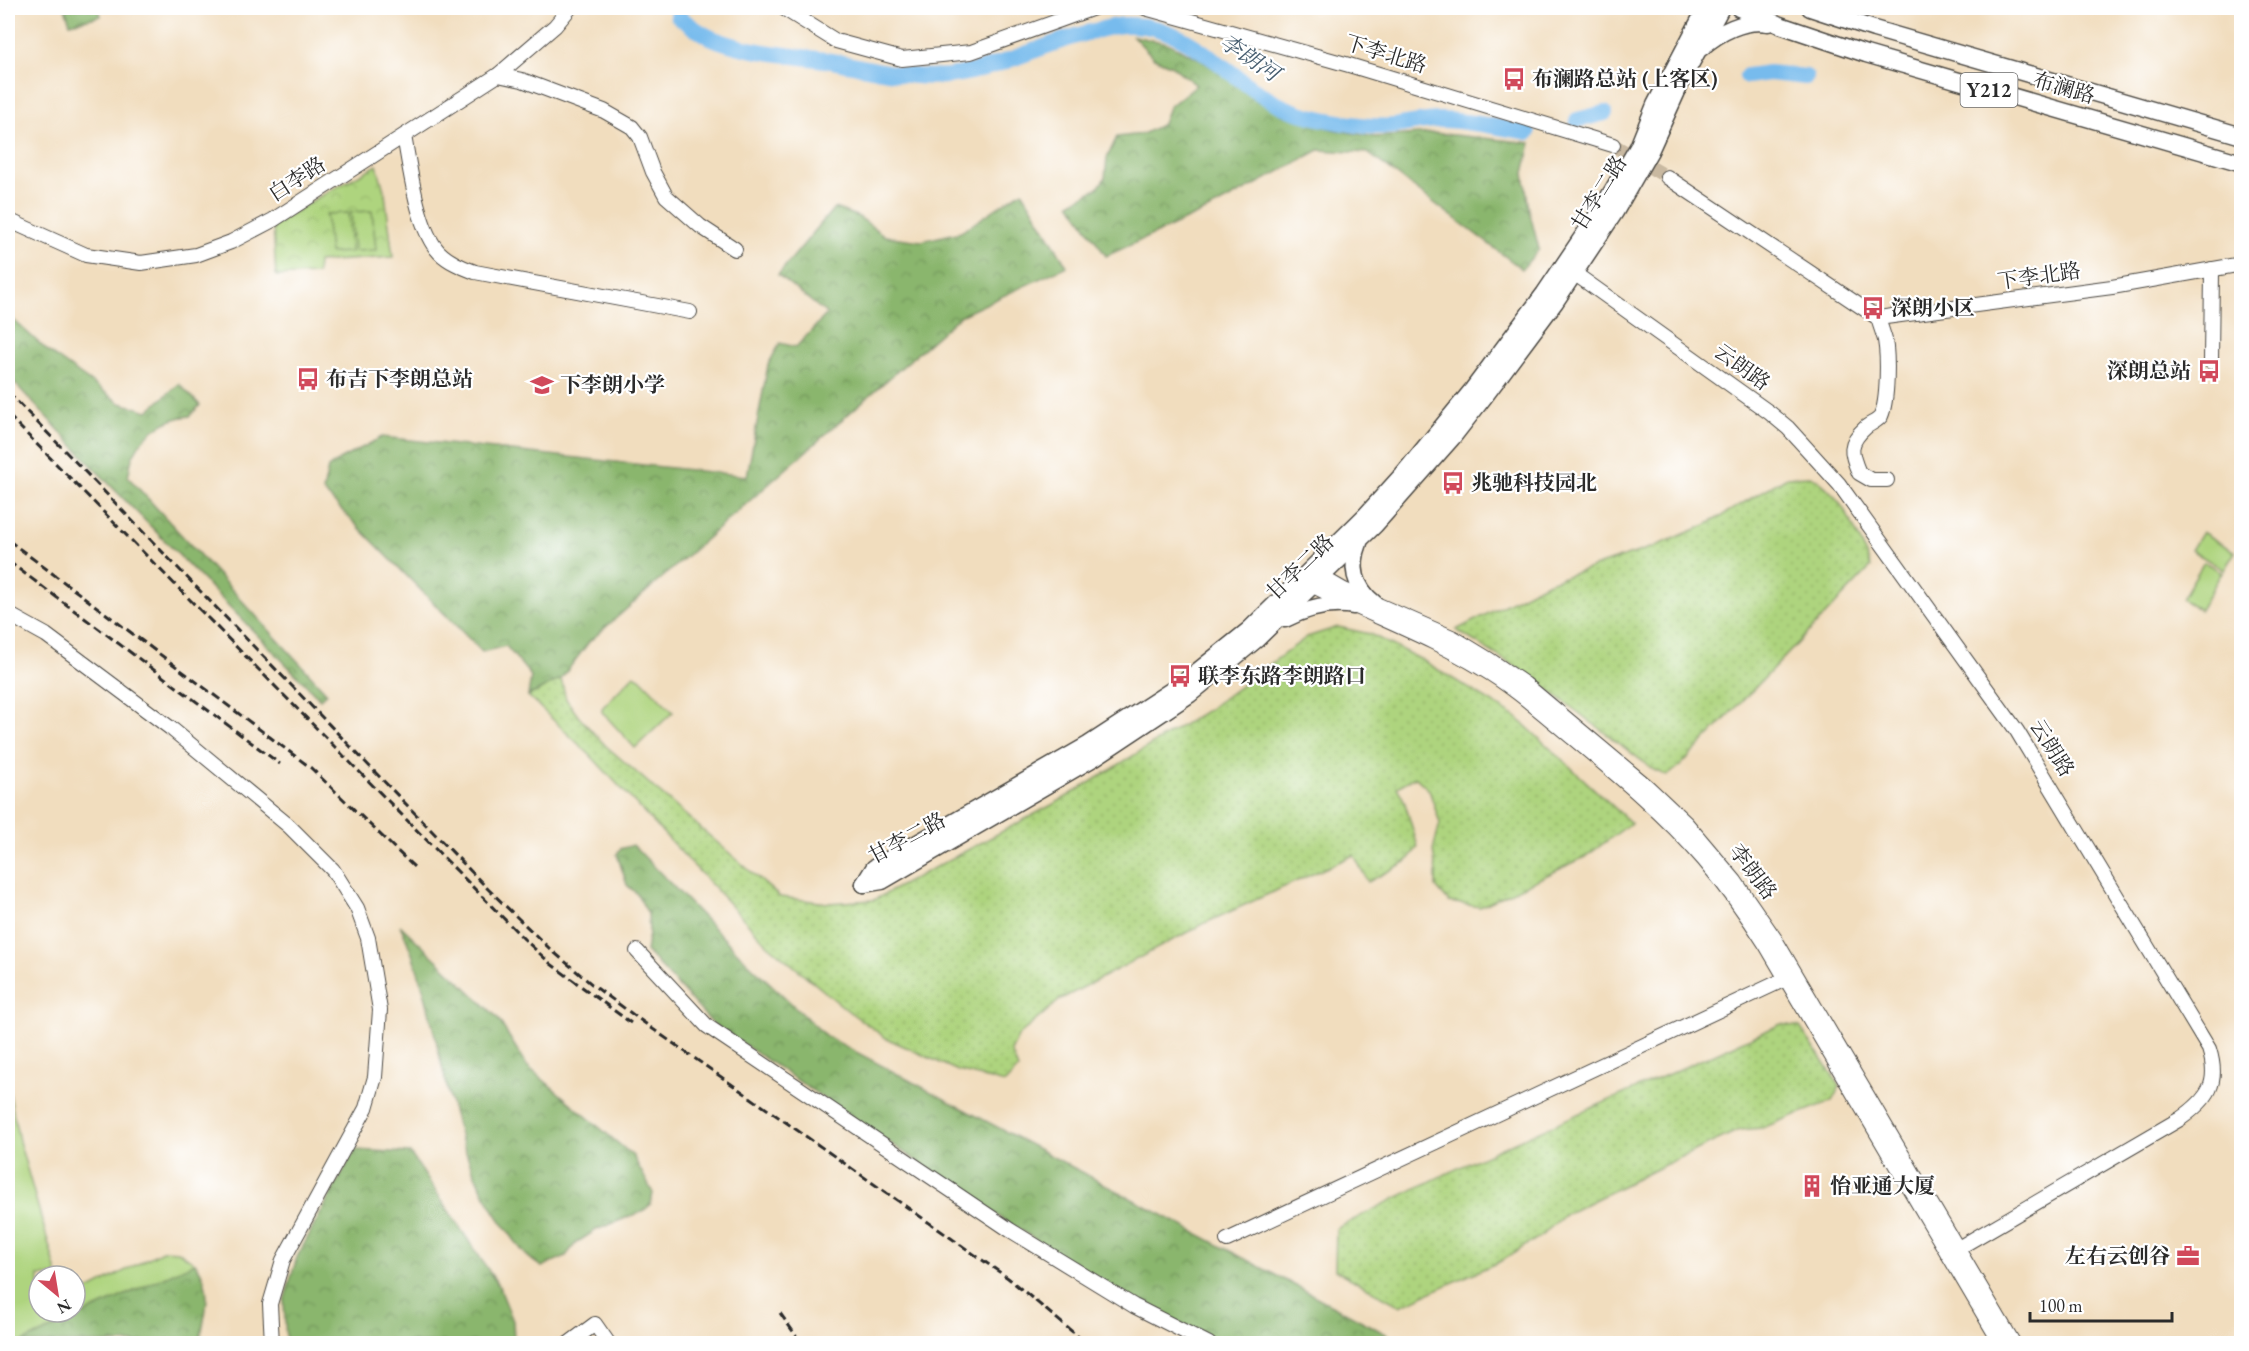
<svg xmlns="http://www.w3.org/2000/svg" width="2249" height="1351" font-family="'EB Garamond','Noto Serif SC',serif">
  <defs>
    <pattern id="grass-dots" width="8" height="8" patternUnits="userSpaceOnUse" patternTransform="scale(1.5)"><rect width="8" height="8" fill="#aed47e"/><path d="M2 2h.1M6 6h.1" fill="none" stroke="#96b66d" stroke-width="1.8" stroke-linecap="round"/></pattern>
    <pattern id="forest-crowns" width="20" height="18" patternUnits="userSpaceOnUse" patternTransform="scale(1.5)"><rect width="20" height="18" fill="#8ab66d"/><path d="M2 6a3 3 0 1 1 6 0M12 15a3 3 0 1 1 6 0" fill="none" stroke="#71945a"/></pattern>
    <pattern id="park-crowns" width="20" height="18" patternUnits="userSpaceOnUse" patternTransform="scale(1.5)"><rect width="20" height="18" fill="#aed47e"/><path d="M2 6a3 3 0 1 1 6 0M12 15a3 3 0 1 1 6 0" fill="none" stroke="#96b66d"/></pattern>
  </defs>
  <rect width="100%" height="100%" fill="#fff"/>
  <filter id="ink" filterUnits="userSpaceOnUse"><feTurbulence type="fractalNoise" baseFrequency=".0167" numOctaves="2"/><feDisplacementMap in="SourceGraphic" scale="12" xChannelSelector="R" yChannelSelector="G"/><feConvolveMatrix kernelMatrix="1 2 1 2 8 2 1 2 1" color-interpolation-filters="sRGB"/></filter>
  <filter id="wash" filterUnits="userSpaceOnUse"><feTurbulence type="fractalNoise" baseFrequency=".008" numOctaves="4" result="noise"/><feDisplacementMap in="SourceGraphic" scale="24" xChannelSelector="R" yChannelSelector="G"/><feGaussianBlur stdDeviation="1.35" result="paint"/><feColorMatrix in="noise" values="0 0 0 0 0 0 0 0 0 0 0 0 0 0 0 0 0 1.4 0 .05"/><feComposite in="paint" operator="in"/></filter>
  <g filter="url(#wash)">
    <rect width="100%" height="100%" fill="#f1ddbe"/>
    <g fill="url(#grass-dots)" stroke="#6c8054" stroke-width="1.5">
      <path d="M1811,476C1842,493 1858,535 1871,567L1680,766L1667,776L1654,770L1529,675L1456,630L1549,582L1653,547L1706,525L1787,477Z"/>
      <polygon points="1338,627 1370,634 1422,660 1516,717 1631,823 1585,857 1480,907 1449,902 1436,887 1436,873 1433,850 1440,823 1429,790 1415,777 1397,787 1404,800 1418,847 1406,862 1368,882 1354,855 1205,923 1061,999 1019,1035 1011,1051 1018,1069 1005,1083 958,1071 886,1038 847,1010 767,944 590,755 528,696 561,679 566,699 578,716 606,746 780,897 828,903 874,900 1063,799 1209,709 1307,637"/>
      <path d="M1781,1024L1800,1027L1840,1086L1832,1101L1762,1128L1739,1130L1658,1168L1566,1214L1541,1236L1503,1260L1400,1306L1335,1270L1336,1229C1480,1152 1633,1092 1781,1024Z"/>
    </g>
    <g fill="url(#forest-crowns)" stroke="#5a704c" stroke-width="1.5">
      <polygon points="65,8 99,8 101,16 70,23"/>
      <polygon points="1133,36 1167,43 1198,58 1283,115 1336,130 1375,137 1434,133 1531,143 1524,173 1529,210 1539,249 1522,269 1368,153 1319,150 1214,207 1106,256 1070,203 1098,188 1105,178 1107,158 1117,137 1143,134 1163,124 1169,107 1196,85 1172,66 1154,58"/>
      <polygon points="1022,191 1067,266 960,316 589,642 561,679 528,696 531,676 506,646 482,652 323,491 328,468 339,460 382,437 747,476 768,365 780,343 796,347 827,314 778,275 834,208 859,217 885,236 921,241 961,232"/>
      <path d="M8,315L49,352L120,403L148,411L179,384L200,405L190,416C166,418 145,432 134,454C130,461 130,470 128,477L327,693L320,699L112,487L8,376Z"/>
      <polygon points="633,845 743,958 826,1036 1403,1343 1216,1343 1125,1295 1012,1225 712,1023 646,951 649,933 648,914 637,894 627,885 617,854 620,849"/>
      <path d="M400,925L497,1017L527,1066L633,1156L653,1193L651,1204L643,1211L596,1230L576,1243L566,1256L542,1267C523,1255 521,1249 508,1231C438,1139 447,1025 400,925Z"/>
      <polygon points="355,1150 410,1153 499,1286 513,1321 514,1339 511,1343 286,1343 284,1301 297,1257"/>
      <path d="M195,1263C215,1287 205,1316 199,1343H20Z"/>
    </g>
    <polygon fill="url(#park-crowns)" stroke="#6c8054" stroke-width="1.5" points="377,165 385,194 393,257 318,262 317,274 276,276 273,226 317,198"/>
    <g fill="#aed47e" stroke="#6c8054" stroke-width="1.5">
      <polygon points="372,211 376,250 354,251 351,212"/>
      <polygon points="348,213 351,252 330,253 326,214"/>
      <polygon points="2202,532 2235,552 2224,570 2191,550"/>
      <polygon points="2204,562 2222,572 2200,610 2182,599"/>
      <polygon points="634,675 640,678 673,712 635,748 602,712 602,708"/>
      <polygon points="8,1086 19,1141 58,1276 39,1276 39,1312 75,1312 75,1297 164,1250 178,1251 195,1263 20,1343 8,1343"/>
    </g>
    <g fill="none" stroke-linecap="round" stroke-linejoin="round">
      <g stroke="#77bbed" stroke-width="16">
        <path d="M678,16C691,26 704,36 720,41C756,54 795,55 831,61C874,68 917,83 961,74C1007,65 1048,42 1094,31C1106,28 1118,24 1130,25C1196,25 1234,88 1291,110C1316,119 1367,129 1394,126C1410,124 1427,119 1443,120C1471,121 1500,128 1528,132"/>
        <polyline points="1747,76 1769,73 1806,77"/>
        <polyline points="1577,120 1605,113"/>
      </g>
    </g>
  </g>
  <g filter="url(#ink)">
    <g fill="none" stroke-linecap="round" stroke-linejoin="round">
      <polyline stroke="#c9b9a1" stroke-width="14" stroke-dasharray="14 7" stroke-linecap="butt" points="1613,145 1667,177"/>
      <g stroke="#494641" stroke-width="16">
        <g id="minor">
          <polyline points="783,8 836,41 902,59 971,52 1094,8"/>
          <polyline points="1145,8 1349,65 1613,145"/>
          <polyline points="498,75 522,80 604,111 632,127 640,137 653,172 666,196 700,226 735,249"/>
          <path d="M404,136C410,167 417,229 439,252C449,262 462,267 475,272L690,312"/>
          <polyline points="1667,177 1878,318 2112,287 2242,264"/>
          <polyline points="8,220 86,255 141,263 196,255 231,242 273,220 498,75 555,26 570,8"/>
          <path d="M1567,268L1770,413L1788,428L1839,484L2017,731L2209,1049C2220,1084 2208,1099 2180,1119L1948,1254"/>
          <path d="M1878,318C1880,325 1883,333 1885,340C1888,357 1888,400 1881,416C1878,421 1871,423 1866,427C1848,443 1850,452 1859,473L1871,480H1887"/>
          <polyline points="2211,362 2212,269"/>
          <polyline points="1313,572 1344,590 1454,638 1490,660 1525,684 1648,787 1686,823 1735,881 1775,939 2014,1344"/>
          <path d="M1306,582C1363,613 1425,634 1481,668C1512,686 1540,711 1568,734C1615,773 1664,813 1704,860C1727,887 1747,915 1766,945L2001,1344"/>
          <polyline points="8,614 46,635 173,730 289,826 333,870 357,908 368,938 380,1010 375,1077 366,1108 283,1260 270,1304 272,1344"/>
          <polyline points="637,951 707,1026 1010,1230 1134,1306 1209,1344"/>
          <polyline points="1227,1240 1794,975"/>
          <polyline points="568,1344 595,1324 609,1344"/>
        </g>
      </g>
      <g stroke="#494641" stroke-width="19">
        <g id="major">
          <polyline points="1739,8 1780,25 1866,54 2242,163"/>
          <polyline points="1810,8 1874,29 2242,136"/>
          <path d="M1701,48C1719,32 1744,19 1768,23"/>
          <path d="M1359,543C1350,566 1354,587 1374,603"/>
          <path d="M1285,619C1307,608 1329,602 1354,606"/>
          <polyline points="864,884 882,881 1095,757 1190,694 1257,639 1375,525 1452,438 1484,397 1555,302 1615,212 1650,151 1684,76 1721,8"/>
          <polyline points="864,884 874,868 1088,745 1183,683 1249,630 1365,516 1403,474 1473,389 1544,294 1604,205 1638,147 1655,105 1706,8"/>
        </g>
      </g>
      <use href="#minor" stroke="#fff" stroke-width="14"/>
      <use href="#major" stroke="#fff" stroke-width="16"/>
      <g stroke="#2b2b2b" stroke-width="3" stroke-dasharray="9 4.5" stroke-linecap="butt">
        <polyline points="8,392 488,889 550,949 594,986 650,1027 1008,1278 1087,1344"/>
        <polyline points="8,415 524,939 551,964 631,1023"/>
        <polyline points="8,540 311,768 414,867"/>
        <polyline points="8,561 280,764"/>
        <polyline points="780,1313 802,1344"/>
      </g>
    </g>
  </g>
  <defs>
    <g id="bus-bare" transform="scale(1.8)"><path d="M-5-6H5V4H4V6H2V4H-2V6H-4V4H-5ZM-3.5-4V0h7V-4ZM-3.5 1.2v1.5H-2V1.2ZM2 1.2v1.5H3.5V1.2Z" fill="#d1495b" stroke="#fff" stroke-width="2.5" paint-order="stroke"/></g>
    <g id="school-bare" transform="scale(1.8)"><path d="M0-5L7-2L0 1L-7-2ZM-4 1L0 2.5L4 1V4Q0 6-4 4Z" fill="#d1495b" stroke="#fff" stroke-width="2.5" paint-order="stroke"/></g>
    <g id="building-bare" transform="scale(1.8)"><path d="M-4-6H4V6H1V3H-1V6H-4ZM-2.5-4.3h1.7v1.8h-1.7ZM.8-4.3h1.7v1.8H.8ZM-2.5-1h1.7V.8h-1.7ZM.8-1h1.7V.8H.8Z" fill="#d1495b" stroke="#fff" stroke-width="2.5" paint-order="stroke"/></g>
    <g id="office-bare" transform="scale(1.8)"><path d="M-6-3h4V-5.5h4V-3h4V5H-6ZM-1-4.5V-3h2v-1.5ZM-6 0V1H6V0Z" fill="#d1495b" stroke="#fff" stroke-width="2.5" paint-order="stroke"/></g>
  </defs>
  <g fill-rule="evenodd">
    <use href="#bus-bare" x="1514" y="79"/>
    <use href="#bus-bare" x="1873" y="308"/>
    <use href="#bus-bare" x="2209" y="371"/>
    <use href="#bus-bare" x="308" y="379"/>
    <use href="#school-bare" x="542" y="385"/>
    <use href="#bus-bare" x="1453" y="483"/>
    <use href="#bus-bare" x="1180" y="676"/>
    <use href="#building-bare" x="1812" y="1186"/>
    <use href="#office-bare" x="2188" y="1256"/>
  </g>
  <g text-anchor="middle" stroke-width="4.5" stroke-linejoin="round" paint-order="stroke">
    <rect fill="#fff" stroke="#6b6b6b" stroke-width="1.5" x="1960.5" y="73" width="57" height="34" rx="4.5"/>
    <g font-size="20" font-weight="bold" fill="#2b2b2b">
      <text x="1989" y="97">Y212</text>
    </g>
    <g font-size="21" fill="#2b2b2b" stroke="#fff">
      <text transform="translate(1386 54) rotate(17)" y="7">下李北路</text>
      <text transform="translate(2064 88) rotate(16)" y="7">布澜路</text>
      <text transform="translate(297 179) rotate(-33)" y="7">白李路</text>
      <text transform="translate(1599 193) rotate(-58)" y="7">甘李二路</text>
      <text transform="translate(2039 276) rotate(-8)" y="7">下李北路</text>
      <text transform="translate(1742 367) rotate(36)" y="7">云朗路</text>
      <text transform="translate(1300 567) rotate(-44)" y="7">甘李二路</text>
      <text transform="translate(2052 748) rotate(58)" y="7">云朗路</text>
      <text transform="translate(907 838) rotate(-28)" y="7">甘李二路</text>
      <text transform="translate(1753 872) rotate(53)" y="7">李朗路</text>
    </g>
    <g font-size="21" font-weight="bold" fill="#2b2b2b" stroke="#fff" text-anchor="start">
      <text x="1532" y="86">布澜路总站 (上客区)</text>
      <text x="1891" y="315">深朗小区</text>
      <text x="2191" y="378" text-anchor="end">深朗总站</text>
      <text x="326" y="386">布吉下李朗总站</text>
      <text x="560" y="392">下李朗小学</text>
      <text x="1471" y="490">兆驰科技园北</text>
      <text x="1198" y="683">联李东路李朗路口</text>
      <text x="1830" y="1193">怡亚通大厦</text>
      <text x="2170" y="1263" text-anchor="end">左右云创谷</text>
    </g>
    <g font-size="22" font-style="italic" fill="#465d6f" stroke="#fff">
      <text transform="translate(1250 57) rotate(34)" y="8">李朗河</text>
    </g>
  </g>
  <rect width="2249" height="1351" fill="none" stroke="#fff" stroke-width="30"/>
  <g transform="translate(57 1294) rotate(150)"><circle r="28" fill="#ffffff" stroke="#aaaaaa" stroke-width="1.5"/>
  <path d="M0-4.5L10 22L0 15L-10 22Z" fill="#d1495b"/>
  <text y="-9" font-size="16" font-weight="bold" text-anchor="middle" fill="#2b2b2b">N</text>
  </g>
  <path d="M2030 1312v9h142v-9" fill="none" stroke="#2b2b2b" stroke-width="3"/>
  <text x="2039" y="1312" font-size="18" fill="#2b2b2b" stroke="#ffffff" stroke-width="4.5" paint-order="stroke">100 m</text>
</svg>
